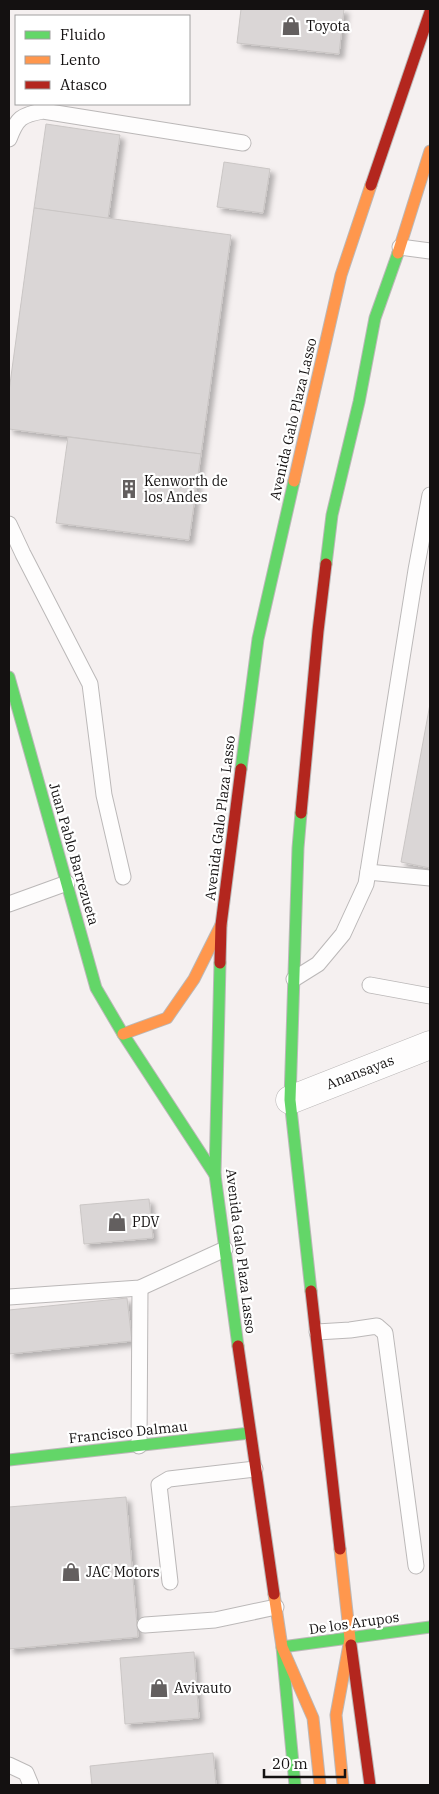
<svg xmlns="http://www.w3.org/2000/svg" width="439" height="1794" font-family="'IBM Plex Serif',serif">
  <defs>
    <filter id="shadow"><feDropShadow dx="4.5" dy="4.5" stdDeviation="2.5" flood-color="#0004"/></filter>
  </defs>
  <rect width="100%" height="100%" fill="#f5f0f0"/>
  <g fill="#dad6d6" stroke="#cac6c5" filter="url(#shadow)">
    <polygon points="241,9 344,9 339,54 237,43"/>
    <polygon points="46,124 120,135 108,219 34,208"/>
    <polygon points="224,162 270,169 263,213 217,207"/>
    <polygon points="34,208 231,235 201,454 9,429 9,391"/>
    <polygon points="68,437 201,454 189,540 56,523"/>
    <polygon points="430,704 430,868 401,862"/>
    <polygon points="149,1199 153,1238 84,1244 80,1205"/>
    <polygon points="127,1298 132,1341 9,1354 9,1310"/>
    <polygon points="126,1497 138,1637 9,1649 9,1507"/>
    <polygon points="194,1652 199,1718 125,1724 120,1658"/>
    <polygon points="213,1753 216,1785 92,1785 90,1766"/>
  </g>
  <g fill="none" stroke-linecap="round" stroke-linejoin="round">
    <g stroke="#bbb8b8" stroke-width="17">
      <g id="lane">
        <path d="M9,139C17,118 21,115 43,111L243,143"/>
        <polyline points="400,247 430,251"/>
        <polyline points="9,524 23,554 90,684 104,795 123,877"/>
        <polyline points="368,872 430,878"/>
        <polyline points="9,904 67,883"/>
        <polyline points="294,979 318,964 343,934 366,884 416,570 430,495"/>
        <polyline points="370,985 430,996"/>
        <polyline points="9,1297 140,1288 225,1249"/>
        <polyline points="317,1332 350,1330 377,1326 385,1333 416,1566"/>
        <polyline points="139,1446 140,1288"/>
        <polyline points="170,1582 159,1485 169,1479 255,1469"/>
        <polyline points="145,1625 215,1620 276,1607"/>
        <polyline points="9,1765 26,1773 31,1785"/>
      </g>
    </g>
    <g stroke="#bbb8b8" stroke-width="29">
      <polyline id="street" points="290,1100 430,1045"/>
    </g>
    <g stroke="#bbb8b8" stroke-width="13">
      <g id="fast">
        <polyline points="326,564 332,515 359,402 375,318 398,253"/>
        <polyline points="9,677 96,988 123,1034 215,1175"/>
        <polyline points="241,769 258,639 294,481"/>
        <polyline points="301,813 298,848 290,1100 311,1291"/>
        <polyline points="220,963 215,1175 238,1346"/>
        <polyline points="9,1460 250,1433"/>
        <polyline points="295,1785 282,1647 430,1627"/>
      </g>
    </g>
    <g stroke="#bbb8b8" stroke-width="13">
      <g id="slow">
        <polyline points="398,253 430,151"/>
        <polyline points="294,481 341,275 371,185"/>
        <polyline points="123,1034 167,1018 194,979 221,925"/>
        <polyline points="340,1549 350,1639 336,1715 343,1785"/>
        <polyline points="274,1594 282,1647 313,1718 320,1785"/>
      </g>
    </g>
    <g stroke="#bbb8b8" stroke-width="13">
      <g id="jam">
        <polyline points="371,185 430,12"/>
        <polyline points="301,813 318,631 326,564"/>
        <polyline points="220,963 221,925 241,769"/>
        <polyline points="311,1291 340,1549"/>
        <polyline points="238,1346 274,1594"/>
        <polyline points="351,1645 370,1785"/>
      </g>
    </g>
    <use href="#lane" stroke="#fefdfd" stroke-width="15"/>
    <use href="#street" stroke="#fefdfd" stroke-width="28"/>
    <use href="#fast" stroke="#63d668" stroke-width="11"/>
    <use href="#slow" stroke="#ff974d" stroke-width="11"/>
    <use href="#jam" stroke="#b3261e" stroke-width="11"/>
  </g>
  <defs>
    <g id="shop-bare" transform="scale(1.5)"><path d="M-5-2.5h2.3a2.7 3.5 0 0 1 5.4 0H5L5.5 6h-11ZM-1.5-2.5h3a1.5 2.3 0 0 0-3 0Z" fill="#635f5f" stroke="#fff" stroke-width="2.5" paint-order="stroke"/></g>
    <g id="building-bare" transform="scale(1.5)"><path d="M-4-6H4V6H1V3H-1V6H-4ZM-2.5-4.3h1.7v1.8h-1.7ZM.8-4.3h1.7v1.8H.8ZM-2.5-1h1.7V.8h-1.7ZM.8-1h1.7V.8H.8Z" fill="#635f5f" stroke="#fff" stroke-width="2.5" paint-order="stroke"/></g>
  </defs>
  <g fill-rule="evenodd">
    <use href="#shop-bare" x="291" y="26"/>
    <use href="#building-bare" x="129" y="489"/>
    <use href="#shop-bare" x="117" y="1222"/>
    <use href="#shop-bare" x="71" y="1572"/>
    <use href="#shop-bare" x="159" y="1688"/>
  </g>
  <g text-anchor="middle" stroke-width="4.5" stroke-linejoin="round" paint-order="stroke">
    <g font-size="14" fill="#141111" stroke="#fff" text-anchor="start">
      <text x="306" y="31">Toyota</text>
      <text x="144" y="486">Kenworth de<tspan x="144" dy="16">los Andes</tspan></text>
      <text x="132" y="1227">PDV</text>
      <text x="86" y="1577">JAC Motors</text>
      <text x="174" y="1693">Avivauto</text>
    </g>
    <g font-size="14" fill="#141111" stroke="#fff">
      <text transform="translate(293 419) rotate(-77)" y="5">Avenida Galo Plaza Lasso</text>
      <text transform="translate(220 818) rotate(-83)" y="5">Avenida Galo Plaza Lasso</text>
      <text transform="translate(74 854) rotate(74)" y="5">Juan Pablo Barrezueta</text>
      <text transform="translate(360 1072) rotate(-21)" y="5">Anansayas</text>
      <text transform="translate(241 1251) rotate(83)" y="5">Avenida Galo Plaza Lasso</text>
      <text transform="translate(128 1432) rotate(-6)" y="5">Francisco Dalmau</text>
      <text transform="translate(354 1623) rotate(-8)" y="5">De los Arupos</text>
    </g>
  </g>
  <rect width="439" height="1794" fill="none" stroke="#141111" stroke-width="20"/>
  <rect x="15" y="15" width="175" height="90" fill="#ffffff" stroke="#a1a0a0"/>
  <rect x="25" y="31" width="25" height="8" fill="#63d668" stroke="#a1a0a0"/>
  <text x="60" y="40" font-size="15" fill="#141111">Fluido</text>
  <rect x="25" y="56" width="25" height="8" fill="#ff974d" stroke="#a1a0a0"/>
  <text x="60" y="65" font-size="15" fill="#141111">Lento</text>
  <rect x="25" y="81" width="25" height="8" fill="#b3261e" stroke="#a1a0a0"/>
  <text x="60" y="90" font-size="15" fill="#141111">Atasco</text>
  <path d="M264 1769v8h81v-8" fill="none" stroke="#141111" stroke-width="2.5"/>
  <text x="272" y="1769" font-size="15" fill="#141111" stroke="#ffffff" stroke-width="4" paint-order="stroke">20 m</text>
</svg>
